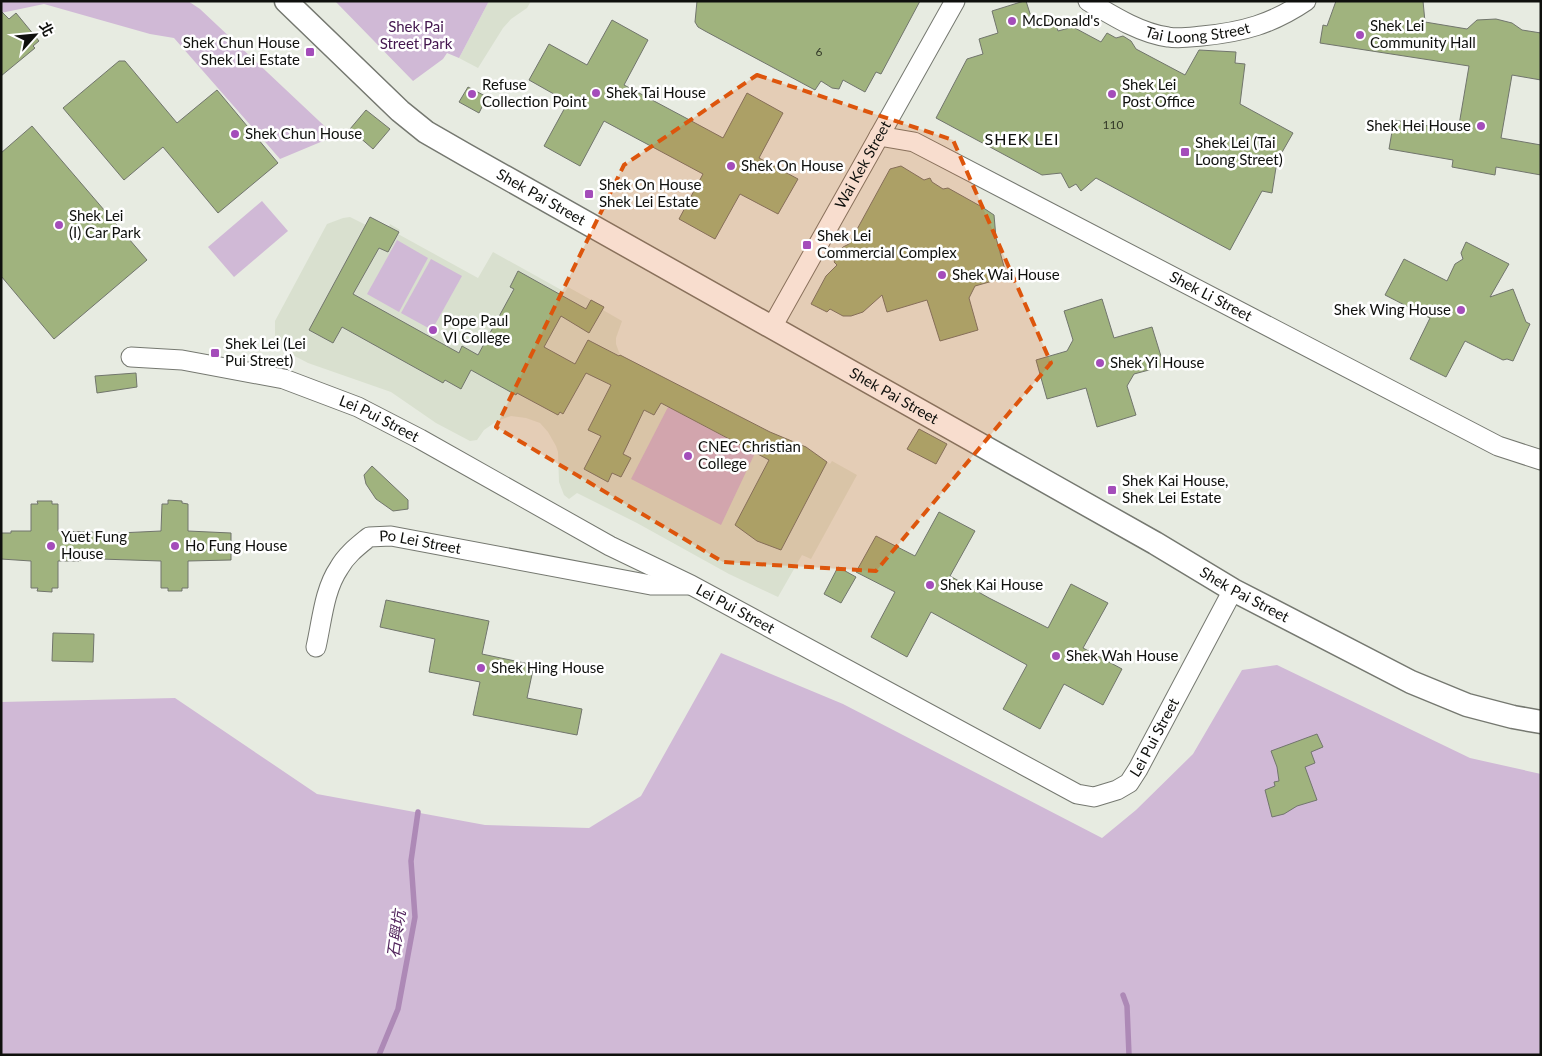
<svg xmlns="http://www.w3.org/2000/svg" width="1542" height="1056" font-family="Lato,'Noto Sans TC',sans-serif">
  <rect width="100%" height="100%" fill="#e7ebe1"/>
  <g fill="#d9e0cf">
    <polygon points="489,1 531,1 527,8 511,19 503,28 478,68 459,58"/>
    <polygon points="350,217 366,225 370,217 389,227 390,224 400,230 398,234 478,278 493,252 565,292 568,287 604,307 603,310 622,321 616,338 616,344 620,355 827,462 830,464 832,461 857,475 811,559 802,555 778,597 729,574 637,523 577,493 569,499 564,495 559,482 558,452 556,446 548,432 540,423 526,418 511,416 497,421 484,430 477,440 470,441 436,423 391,392 308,363 289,353 278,344 275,336 275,321 327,224 343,218"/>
  </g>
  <g fill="#d0b9d6">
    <polygon points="1,1 188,1 200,9 335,136 280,159 174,38 150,34 44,4 1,13"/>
    <polygon points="335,1 489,1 459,58 447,53 443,59 413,81"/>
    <polygon points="262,201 288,231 234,277 208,247"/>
    <polygon points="397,240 428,258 399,312 367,294"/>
    <polygon points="431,259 462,276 432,330 401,313"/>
    <polygon points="668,407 755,453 721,525 631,479"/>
    <polygon points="721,653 843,704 1102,838 1136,810 1193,754 1242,670 1277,665 1470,758 1541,774 1541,1055 1,1055 1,702 175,698 317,794 485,825 589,828 641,796"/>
  </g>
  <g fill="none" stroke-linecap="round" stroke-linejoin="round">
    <g stroke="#ad89b6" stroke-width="5.5">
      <polyline points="1123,995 1127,1006 1129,1055"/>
      <polyline points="379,1055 398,1009 415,917 411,861 418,812"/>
    </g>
  </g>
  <g fill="#a0b37e" stroke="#71756c">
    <polygon points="697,1 920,1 881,74 876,72 865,92 843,80 839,89 832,88 821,81 815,90 705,31 698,27 695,22"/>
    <polygon points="1024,1 1026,1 1033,23 1054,18 1058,31 1073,27 1101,42 1107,33 1116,38 1123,36 1131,41 1136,49 1185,75 1199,50 1236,52 1235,63 1245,64 1240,104 1293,133 1277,161 1272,193 1262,191 1230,250 1096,178 1081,191 1076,184 1069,188 1061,173 1042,175 936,118 967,59 983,54 979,39 998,33 992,11"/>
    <polygon points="1336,1 1423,1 1425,22 1467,29 1477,20 1496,19 1512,23 1522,30 1541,33 1541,80 1512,75 1501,138 1541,145 1541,175 1496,167 1495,175 1452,167 1453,160 1389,149 1394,120 1458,131 1469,66 1320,43 1323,25 1327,26"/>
    <polygon points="1,11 9,19 16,13 39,41 33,46 35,48 1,76"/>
    <polygon points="612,20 648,40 624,85 684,117 723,138 747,93 783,113 759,158 798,179 778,214 740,194 715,239 679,219 703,174 604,121 580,166 544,146 568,102 529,80 549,44 587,65"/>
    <polygon points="119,61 125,61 177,123 217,90 278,163 218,213 163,147 124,180 63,108"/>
    <polygon points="468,87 487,97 479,113 459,102"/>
    <polygon points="366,110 390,129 373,149 350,129"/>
    <polygon points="32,126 147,260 54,339 1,276 1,153"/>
    <polygon points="901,166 924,180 930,178 932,182 943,189 948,188 982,207 994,215 996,238 1007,277 975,286 969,298 978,330 940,341 927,300 887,312 882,295 863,312 851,316 843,316 830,309 827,312 811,304 826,276 837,265 834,262 843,247 849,244 890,169"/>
    <polygon points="370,217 399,232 388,252 379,248 353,294 459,353 462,346 478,355 514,289 510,287 518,271 586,309 591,300 604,307 589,333 561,316 544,347 575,364 588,340 619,356 620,355 770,432 806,447 827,462 781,550 757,541 735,525 769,460 661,403 654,415 644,410 623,454 631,458 621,477 612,473 608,482 584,469 601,436 588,430 611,385 586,373 563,414 560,412 558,415 517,393 516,395 471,370 461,389 445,380 443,383 342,327 333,343 309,330"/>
    <polygon points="1466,242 1509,264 1490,297 1513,289 1526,322 1530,324 1513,361 1507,359 1503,360 1465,341 1446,377 1410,359 1430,318 1385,295 1404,259 1447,281 1455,264 1463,259 1461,253"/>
    <polygon points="1102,299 1114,338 1152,327 1164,366 1134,374 1127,386 1136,415 1097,427 1086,388 1047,399 1036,360 1067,351 1073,340 1064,311"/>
    <polygon points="136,373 137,387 97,393 95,376"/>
    <polygon points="919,429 947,444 936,464 907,449"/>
    <polygon points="372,466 408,500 408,509 393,511 376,499 366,484 364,475"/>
    <polygon points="168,500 182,501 182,503 188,504 188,531 231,533 231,560 188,561 188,588 182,588 182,591 168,591 168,588 161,588 161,561 100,559 79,560 79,561 58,561 58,588 52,588 52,592 37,591 38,588 31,588 31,561 1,559 1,533 11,533 11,531 31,531 31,504 38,504 37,501 52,501 52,504 58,504 58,531 119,533 161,531 162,504 168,504"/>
    <polygon points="939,512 975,531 950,576 989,598 1048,628 1071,584 1108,603 1083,648 1122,669 1103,705 1064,684 1040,729 1003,709 1027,665 931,612 907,657 871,637 895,592 856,572 876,536 915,556"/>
    <polygon points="838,567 856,577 841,603 824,594"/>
    <polygon points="386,600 489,621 482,654 534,665 527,698 582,709 577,735 473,715 480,682 429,672 435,639 380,627"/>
    <polygon points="53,633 94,634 93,662 52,661"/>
    <polygon points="1317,734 1323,747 1311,752 1315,763 1305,767 1317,800 1297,806 1284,814 1272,817 1265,790 1275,786 1274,782 1279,781 1277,767 1271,751"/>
  </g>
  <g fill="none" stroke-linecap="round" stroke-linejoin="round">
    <g stroke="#757870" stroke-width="21">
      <g id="minor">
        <path id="s1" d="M1088,1C1113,16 1140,33 1168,37C1179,39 1191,37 1202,36C1243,32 1272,24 1306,1"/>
        <path id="s2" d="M879,136L914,142L1498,446L1541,460"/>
        <path id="s3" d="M772,327L955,1"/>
        <path id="s4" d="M131,357L182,360L284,379L358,407L420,439L610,546L691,585L1077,794L1094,797L1117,790L1129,783L1138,769L1233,590"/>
        <path id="s5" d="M316,647C322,621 324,590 339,568C346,555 358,546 369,537L391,536L651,585H688"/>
      </g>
    </g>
    <g stroke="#757870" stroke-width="25">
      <g id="tertiary">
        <path id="s6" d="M286,1L400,111L426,132L466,155L1155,543L1233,590L1411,682L1467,705L1513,717L1541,722"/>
      </g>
    </g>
    <use href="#minor" stroke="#fff" stroke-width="19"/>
    <use href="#tertiary" stroke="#fff" stroke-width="22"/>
  </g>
  <path fill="#dd550c" fill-opacity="0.2" stroke="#dd550c" stroke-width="4" stroke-dasharray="10 6" stroke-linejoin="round" d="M757,75L953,140L1051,363L876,571L723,562L496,427L624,165Z"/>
  <g fill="#a44dba" stroke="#fff" stroke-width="2">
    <circle cx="1012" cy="21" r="5"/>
    <circle cx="1360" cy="35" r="5"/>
    <rect x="305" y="47" width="10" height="10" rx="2.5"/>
    <circle cx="596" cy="93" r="5"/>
    <circle cx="472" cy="94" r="5"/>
    <circle cx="1112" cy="94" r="5"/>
    <circle cx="1481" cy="126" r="5"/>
    <circle cx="235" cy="134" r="5"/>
    <rect x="1180" y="147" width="10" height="10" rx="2.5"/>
    <circle cx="731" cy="166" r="5"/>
    <rect x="584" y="189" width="10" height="10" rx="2.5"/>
    <circle cx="59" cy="225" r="5"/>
    <rect x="802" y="240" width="10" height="10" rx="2.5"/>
    <circle cx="942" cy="275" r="5"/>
    <circle cx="1461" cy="310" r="5"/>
    <circle cx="433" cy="330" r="5"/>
    <rect x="210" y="348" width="10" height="10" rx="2.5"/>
    <circle cx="1100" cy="363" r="5"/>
    <circle cx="688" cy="456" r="5"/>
    <rect x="1107" y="485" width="10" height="10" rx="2.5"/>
    <circle cx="51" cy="546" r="5"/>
    <circle cx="175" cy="546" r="5"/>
    <circle cx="930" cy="585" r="5"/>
    <circle cx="1056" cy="656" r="5"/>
    <circle cx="481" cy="668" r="5"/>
  </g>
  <g text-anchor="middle" stroke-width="5" stroke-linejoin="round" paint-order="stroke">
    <g font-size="12" fill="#333929">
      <text x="819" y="56">6</text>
      <text x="1113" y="129">110</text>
    </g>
    <g font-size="15" fill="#0f100d" stroke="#fff" text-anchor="start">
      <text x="1022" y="26">McDonald's</text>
      <text x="1370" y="31">Shek Lei<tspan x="1370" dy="17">Community Hall</tspan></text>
      <text x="300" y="48" text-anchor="end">Shek Chun House<tspan x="300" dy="17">Shek Lei Estate</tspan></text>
      <text x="482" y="90">Refuse<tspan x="482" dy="17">Collection Point</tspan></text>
      <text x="1122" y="90">Shek Lei<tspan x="1122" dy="17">Post Office</tspan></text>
      <text x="606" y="98">Shek Tai House</text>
      <text x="1471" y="131" text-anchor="end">Shek Hei House</text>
      <text x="245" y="139">Shek Chun House</text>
      <text x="1195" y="148">Shek Lei (Tai<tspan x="1195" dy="17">Loong Street)</tspan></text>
      <text x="741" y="171">Shek On House</text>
      <text x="599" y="190">Shek On House<tspan x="599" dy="17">Shek Lei Estate</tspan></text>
      <text x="69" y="221">Shek Lei<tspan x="69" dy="17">(I) Car Park</tspan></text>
      <text x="817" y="241">Shek Lei<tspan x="817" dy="17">Commercial Complex</tspan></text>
      <text x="952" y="280">Shek Wai House</text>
      <text x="1451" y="315" text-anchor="end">Shek Wing House</text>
      <text x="443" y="326">Pope Paul<tspan x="443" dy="17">VI College</tspan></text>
      <text x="225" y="349">Shek Lei (Lei<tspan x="225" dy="17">Pui Street)</tspan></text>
      <text x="1110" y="368">Shek Yi House</text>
      <text x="698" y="452">CNEC Christian<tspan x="698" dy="17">College</tspan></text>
      <text x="1122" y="486">Shek Kai House,<tspan x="1122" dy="17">Shek Lei Estate</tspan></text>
      <text x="61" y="542">Yuet Fung<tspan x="61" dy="17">House</tspan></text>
      <text x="185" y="551">Ho Fung House</text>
      <text x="940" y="590">Shek Kai House</text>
      <text x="1066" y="661">Shek Wah House</text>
      <text x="491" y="673">Shek Hing House</text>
    </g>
    <g font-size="15" fill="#43164e" stroke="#fff">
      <text x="416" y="32">Shek Pai<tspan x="416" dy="17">Street Park</tspan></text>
    </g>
    <g font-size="15" fill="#0f100d" stroke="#fff">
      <text dy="5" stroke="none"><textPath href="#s1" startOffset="118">Tai Loong Street</textPath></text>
      <text dy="5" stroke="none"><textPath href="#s3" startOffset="186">Wai Kek Street</textPath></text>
      <text dy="5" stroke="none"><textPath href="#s6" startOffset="324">Shek Pai Street</textPath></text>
      <text dy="5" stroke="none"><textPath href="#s2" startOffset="370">Shek Li Street</textPath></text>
      <text dy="5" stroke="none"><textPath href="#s6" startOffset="729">Shek Pai Street</textPath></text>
      <text dy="5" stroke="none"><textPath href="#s4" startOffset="258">Lei Pui Street</textPath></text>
      <text dy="5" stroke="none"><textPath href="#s5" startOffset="178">Po Lei Street</textPath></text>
      <text dy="5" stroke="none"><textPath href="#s6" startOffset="1132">Shek Pai Street</textPath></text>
      <text dy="5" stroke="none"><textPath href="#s4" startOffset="662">Lei Pui Street</textPath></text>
      <text dy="5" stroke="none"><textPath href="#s4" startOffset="1158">Lei Pui Street</textPath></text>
    </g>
    <g font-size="16" letter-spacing="1" fill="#0f100d" stroke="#fff">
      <text x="1022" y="145">SHEK LEI</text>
    </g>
    <g font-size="16" font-style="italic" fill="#54275f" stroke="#fff">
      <text transform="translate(396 934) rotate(-82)" y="6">石興坑</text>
    </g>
  </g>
  <rect width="1542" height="1056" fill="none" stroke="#0f100d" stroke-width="5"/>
  <g transform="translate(35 35) rotate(63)" stroke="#ffffff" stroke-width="4" paint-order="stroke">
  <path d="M0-4L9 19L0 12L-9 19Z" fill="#0f100d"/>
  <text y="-8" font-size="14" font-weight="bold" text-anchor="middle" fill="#0f100d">北</text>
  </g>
</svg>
